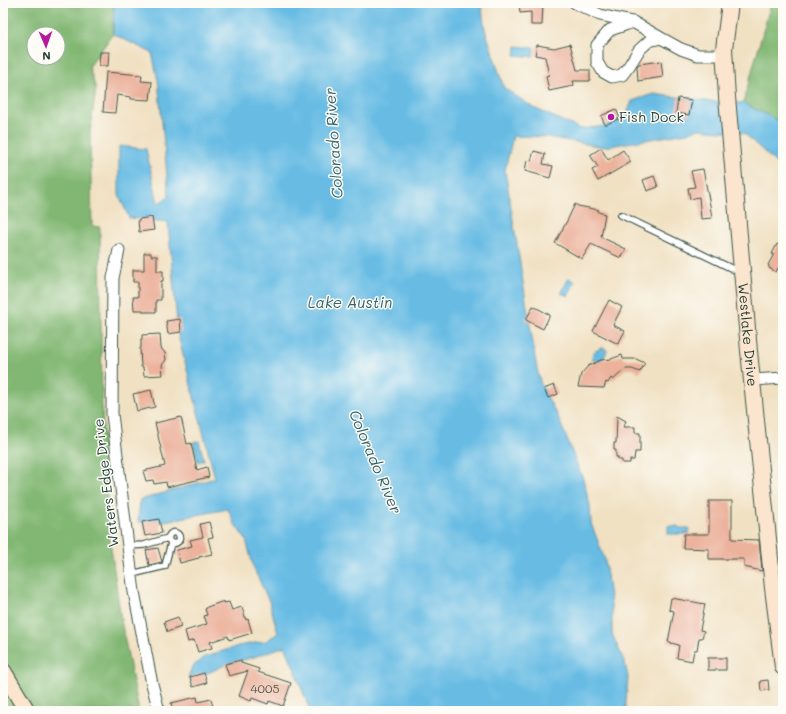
<svg xmlns="http://www.w3.org/2000/svg" width="786" height="714" font-family="Mali,sans-serif">
  <rect width="100%" height="100%" fill="#fdfcf7"/>
  <filter id="ink" filterUnits="userSpaceOnUse"><feTurbulence type="fractalNoise" baseFrequency=".025" numOctaves="2"/><feDisplacementMap in="SourceGraphic" scale="8" xChannelSelector="R" yChannelSelector="G"/><feConvolveMatrix kernelMatrix="1 2 1 2 8 2 1 2 1" color-interpolation-filters="sRGB"/></filter>
  <filter id="wash" filterUnits="userSpaceOnUse"><feTurbulence type="fractalNoise" baseFrequency=".012" numOctaves="4" result="noise"/><feDisplacementMap in="SourceGraphic" scale="16" xChannelSelector="R" yChannelSelector="G"/><feGaussianBlur stdDeviation="0.9" result="paint"/><feColorMatrix in="noise" values="0 0 0 0 0 0 0 0 0 0 0 0 0 0 0 0 0 1.4 0 .05"/><feComposite in="paint" operator="in"/></filter>
  <g filter="url(#wash)">
    <rect width="100%" height="100%" fill="#f1e1c3"/>
    <g fill="#81b772" stroke="#507a53" fill-rule="evenodd">
      <path d="M6,3H114L113,34L89,67L96,89L90,133L92,226L100,227L102,408L109,533L121,620L139,711H3V11ZM34,34H58V58H34Z"/>
      <polygon points="771,3 783,3 783,123 743,103"/>
    </g>
    <g fill="#68bce4" stroke="#447c8c">
      <polygon points="114,3 481,3 485,29 504,88 534,108 580,129 605,126 625,119 632,101 653,94 714,102 743,103 783,123 783,168 777,164 744,133 697,129 687,133 603,147 547,137 513,136 505,170 537,369 541,385 558,417 583,479 590,505 591,523 605,560 612,613 612,634 625,663 628,677 626,701 626,711 310,711 293,665 285,646 254,657 225,665 210,672 188,678 192,667 205,657 238,646 266,641 278,633 269,601 254,569 246,540 234,523 228,509 160,522 138,522 140,500 215,478 178,335 168,222 129,218 119,195 119,146 146,149 158,203 169,197 158,80 152,53 113,34"/>
      <polygon points="516,46 534,48 533,57 515,55"/>
      <polygon points="569,278 575,282 568,296 561,293"/>
      <path d="M602,348H604L607,350C606,357 600,362 593,360C590,353 596,350 602,348Z"/>
      <polygon points="199,441 204,460 198,462 193,442"/>
      <polygon points="668,526 678,526 678,528 689,528 689,534 668,534"/>
    </g>
    <g id="blocks">
      <g fill="#ecb29c">
        <polygon points="519,3 543,3 542,25 531,25 531,12 520,13"/>
        <polygon points="570,44 577,70 590,70 590,81 573,81 574,85 573,86 549,91 546,76 549,75 545,57 535,55 537,45 554,48"/>
        <polygon points="100,52 109,52 108,66 99,66"/>
        <polygon points="661,61 663,77 638,81 637,66 639,64"/>
        <polygon points="106,72 142,75 141,81 152,82 150,100 131,99 131,97 117,95 115,113 103,112"/>
        <polygon points="678,98 692,100 689,115 676,113"/>
        <polygon points="616,109 620,118 605,125 601,116"/>
        <polygon points="601,148 608,160 623,150 631,162 598,181 592,170 598,167 590,155"/>
        <polygon points="534,151 545,154 543,164 553,166 550,178 525,171 527,160 531,161"/>
        <polygon points="703,169 710,205 712,218 701,219 699,197 690,199 688,188 695,187 691,171"/>
        <polygon points="654,176 658,187 647,191 643,180"/>
        <polygon points="575,204 578,206 599,210 598,212 605,214 601,237 626,249 621,258 591,244 582,259 555,243 567,221"/>
        <polygon points="152,217 154,230 139,232 138,220 139,220 139,219"/>
        <polygon points="777,244 783,246 783,271 778,268 776,272 769,268 769,266 768,265 774,254 772,254"/>
        <polygon points="144,253 151,253 151,256 157,256 157,271 163,271 163,281 161,281 161,300 156,300 156,312 143,312 143,310 134,310 133,297 138,297 138,282 133,282 133,270 144,270"/>
        <polygon points="609,300 622,307 613,325 625,331 618,344 593,331"/>
        <polygon points="533,306 550,315 543,329 526,320"/>
        <polygon points="180,319 181,332 168,334 166,321"/>
        <polygon points="160,334 161,348 165,353 166,360 162,365 163,375 144,376 143,367 141,367 140,348 141,348 141,339 142,339 142,335"/>
        <polygon points="622,355 623,359 636,359 645,363 640,372 632,369 625,369 613,380 611,378 608,383 606,382 604,388 578,387 581,374 588,366 601,360 611,359"/>
        <polygon points="554,385 558,394 548,398 544,389"/>
        <polygon points="151,390 155,407 137,411 133,394"/>
        <polygon points="617,416 626,421 623,427 635,427 635,433 640,433 640,452 635,452 634,460 630,460 630,463 622,463 622,460 618,460 618,457 616,457 616,450 614,450 614,443 616,443"/>
        <polygon points="181,417 187,444 191,443 197,470 207,467 209,477 167,487 166,482 154,484 153,480 146,481 143,471 165,466 155,423"/>
        <polygon points="709,501 732,501 732,539 759,540 762,571 744,567 744,559 709,559 709,549 683,548 684,534 709,534"/>
        <polygon points="159,519 162,533 145,536 142,522"/>
        <polygon points="209,522 213,537 208,538 212,554 199,557 199,558 180,563 177,550 192,546 190,540 203,537 200,524"/>
        <polygon points="158,548 162,562 149,565 146,550"/>
        <polygon points="671,598 705,604 700,630 704,631 702,638 699,638 697,650 694,650 692,661 677,658 679,645 671,643 671,642 668,642 674,611 669,610"/>
        <polygon points="224,601 224,603 229,602 232,610 242,607 246,620 248,619 252,633 229,640 228,636 210,642 212,648 198,652 194,640 188,642 185,631 207,624 204,616 207,615 205,609 207,608 207,607"/>
        <polygon points="178,617 181,627 167,632 164,622"/>
        <rect x="708" y="658" width="18" height="12"/>
        <polygon points="241,660 241,663 259,669 258,672 291,683 283,706 269,701 268,704 252,698 251,701 239,696 248,671 229,676 225,664"/>
        <polygon points="204,673 207,683 193,687 190,677"/>
        <polygon points="768,680 769,690 761,691 760,681"/>
        <polygon points="197,697 198,702 211,699 214,711 173,711 171,703"/>
      </g>
    </g>
  </g>
  <g filter="url(#ink)">
    <use href="#blocks" fill-opacity="0" stroke="#3e5649" stroke-width="1"/>
    <g fill="none" stroke-linecap="round" stroke-linejoin="round">
      <g stroke="#3e5649" stroke-width="8">
        <g id="lane">
          <polyline points="621,215 739,272"/>
          <circle cx="174" cy="538" r="5.5"/>
          <polyline points="128,546 144,545 168,538"/>
          <polyline points="132,574 165,566 171,543"/>
        </g>
      </g>
      <g stroke="#3e5649" stroke-width="13">
        <g id="street">
          <polyline points="575,3 600,15 632,22"/>
          <polyline points="661,38 633,22 610,30 597,45 597,62 603,72 612,77 622,75 629,66 639,50 649,41 661,38 681,49 698,55 724,55"/>
          <polyline points="119,250 113,278 112,414 128,546 134,592 152,684 159,711"/>
          <polyline points="752,380 783,378"/>
        </g>
      </g>
      <g stroke="#3e5649" stroke-width="18">
        <g id="secondary">
          <path id="s1" d="M730,3L724,49L727,97L749,351L773,588L783,667"/>
          <polyline points="3,671 27,711"/>
        </g>
      </g>
      <use href="#lane" stroke="#fff" stroke-width="5.5"/>
      <use href="#street" stroke="#fff" stroke-width="11"/>
      <use href="#secondary" stroke="#fbe5cf" stroke-width="16"/>
    </g>
  </g>
  <circle fill="#b5179e" stroke="#fdfcf7" stroke-width="1.5" cx="611" cy="117" r="4"/>
  <g text-anchor="middle" stroke-width="3" stroke-linejoin="round" paint-order="stroke">
    <g font-size="12" fill="#525a4e">
      <text x="265" y="693">4005</text>
    </g>
    <g font-size="14" fill="#1f3d34" stroke="#fdfcf7" text-anchor="start">
      <text x="619" y="122">Fish Dock</text>
    </g>
    <g font-size="14" fill="#1f3d34" stroke="#fdfcf7">
      <text dy="5" stroke="none"><textPath href="#s1" startOffset="333">Westlake Drive</textPath></text>
      <text transform="translate(106 483) rotate(-97)" y="5">Waters Edge Drive</text>
    </g>
    <g font-size="15" font-style="italic" fill="#356369" stroke="#fdfcf7">
      <text transform="translate(334 143) rotate(-94)" y="5">Colorado River</text>
      <text x="350" y="308">Lake Austin</text>
      <text transform="translate(375 462) rotate(67)" y="5">Colorado River</text>
    </g>
  </g>
  <rect width="786" height="714" fill="none" stroke="#fdfcf7" stroke-width="16"/>
  <g transform="translate(46 46) rotate(178)"><circle r="19" fill="#fdfcf7" stroke="#a4b0a9"/>
  <path d="M0-3L7 15L0 10L-7 15Z" fill="#b5179e"/>
  <text y="-6" font-size="11" font-weight="bold" text-anchor="middle" fill="#1f3d34">N</text>
  </g>
</svg>
